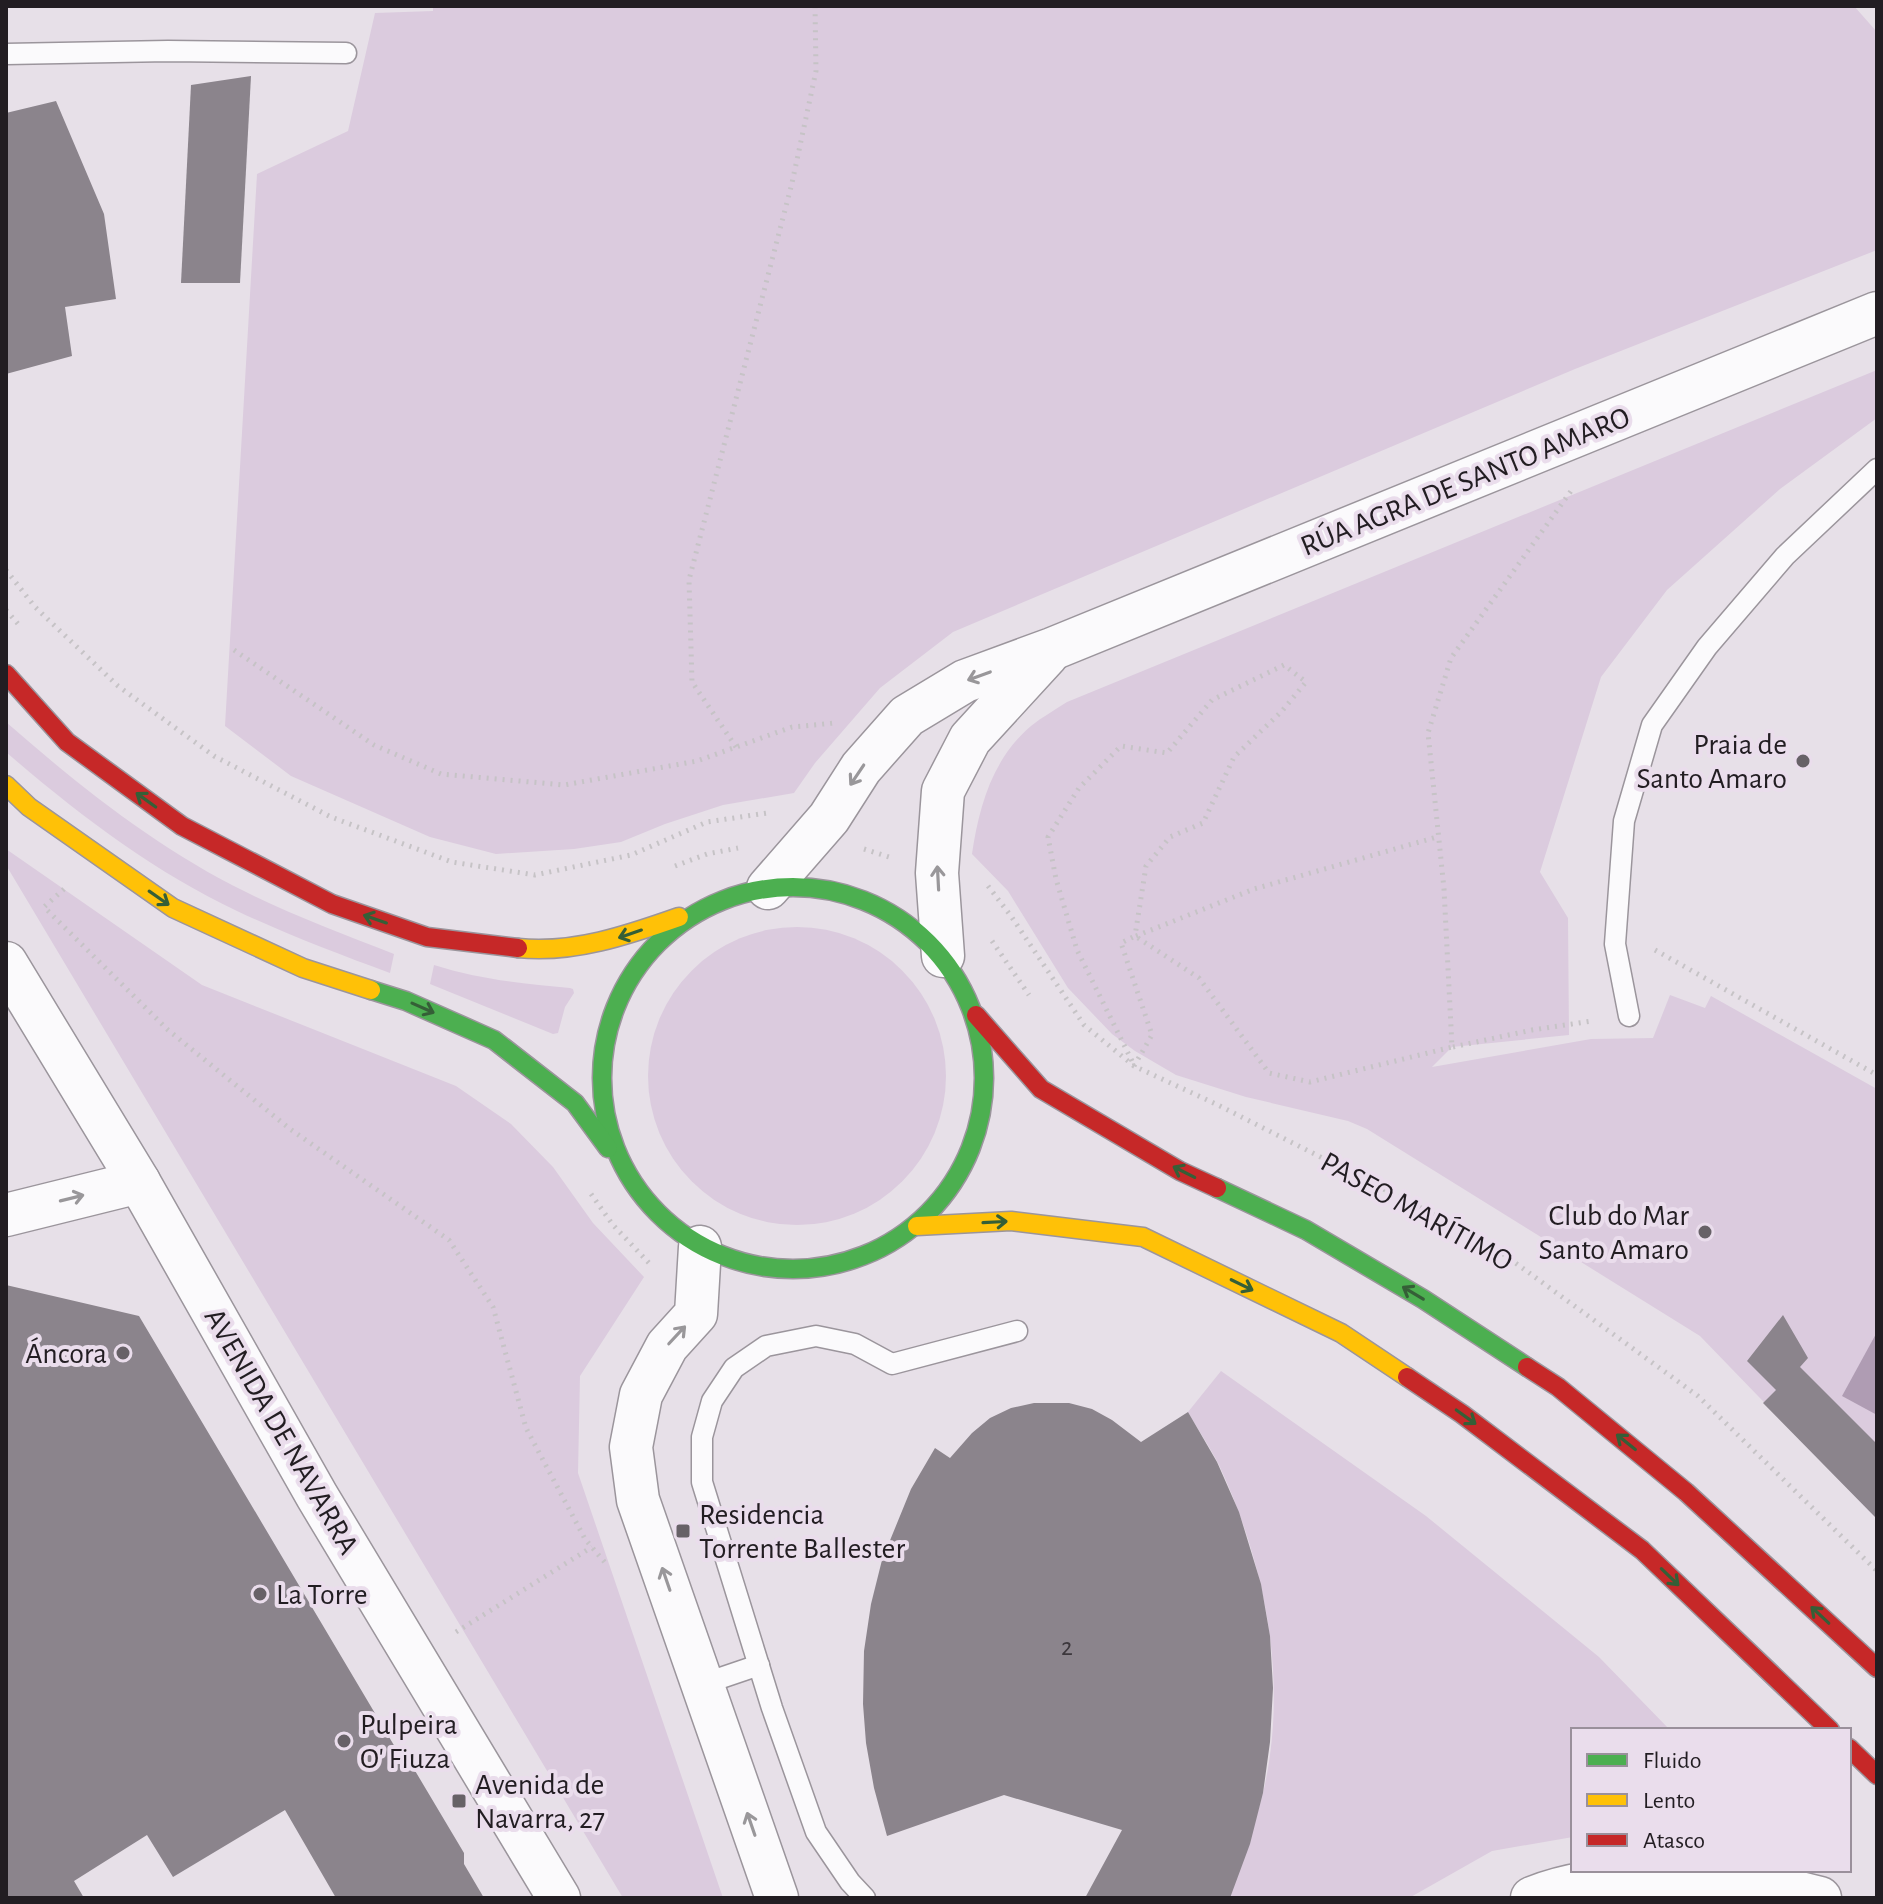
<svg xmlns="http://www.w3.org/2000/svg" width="1883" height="1904" font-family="'Alegreya Sans',sans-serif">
  <rect width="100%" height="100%" fill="#e7e0e8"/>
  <g fill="#dbcbde">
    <polygon points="433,6 1854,6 1877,32 1877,250 1575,369 953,632 880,688 815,763 794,793 723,805 665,824 621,842 574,849 496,854 430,837 291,776 225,726 257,174 348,131 375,13 433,11"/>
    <path d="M1877,370V418L1780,489L1667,590L1601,677L1540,872L1568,918L1569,1035L1452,1047L1432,1067L1591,1039L1653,1038L1670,995L1705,1008L1711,996L1877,1089V1519L1700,1336L1367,1129L1348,1121L1246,1097L1176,1075L1135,1051L1112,1034L1068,988L1008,891L972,854C979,807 992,759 1031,726C1042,717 1055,710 1067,702Z"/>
    <path d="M6,722C79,786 158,849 246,892C294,916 344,934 394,954L390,973C338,954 286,934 237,911C154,872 74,811 6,752Z"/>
    <polygon points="6,849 202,985 456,1086 511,1124 553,1167 593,1223 644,1277 580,1376 578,1473 723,1898 623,1898 6,865"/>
    <circle cx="797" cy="1076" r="149"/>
    <path d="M434,965C478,979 523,984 570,988L573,989L574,993L565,1007L558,1033L553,1034L430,984Z"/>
    <path d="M1221,1371L1426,1516L1599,1657L1670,1730H1573V1837L1492,1851L1409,1898H1229C1240,1863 1254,1828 1263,1793C1289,1683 1266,1566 1219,1465C1210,1447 1198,1430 1188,1412Z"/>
  </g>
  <polygon fill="#af9cb3" points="1877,1332 1877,1415 1842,1396"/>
  <g fill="#8b848c">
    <polygon points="251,76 240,283 181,283 191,85"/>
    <polygon points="56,101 104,214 116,299 65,307 72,356 6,374 6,113"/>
    <polygon points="6,1285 139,1316 395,1747 401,1747 414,1769 464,1853 464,1864 484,1898 336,1898 285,1810 173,1877 147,1835 74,1881 84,1898 6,1898"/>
    <polygon points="1783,1315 1808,1358 1800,1367 1877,1444 1877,1519 1763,1403 1776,1390 1747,1361"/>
    <polygon points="1034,1403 1069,1403 1092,1409 1112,1420 1141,1442 1188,1412 1217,1462 1239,1512 1261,1584 1270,1636 1273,1688 1270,1742 1263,1793 1250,1844 1230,1898 1085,1898 1122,1830 1004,1795 887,1836 874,1788 866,1743 863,1704 864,1651 871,1604 882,1560 911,1489 935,1448 950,1458 972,1433 990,1418 1011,1408"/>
  </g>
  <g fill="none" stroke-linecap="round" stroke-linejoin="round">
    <g stroke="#9b959c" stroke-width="23">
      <g id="lane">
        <polyline points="6,54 168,51 346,53"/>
        <polyline points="1629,1016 1615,944 1624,821 1652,725 1707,647 1785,556 1877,469"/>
        <polyline points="703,1684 759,1665"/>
        <polyline points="865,1898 850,1882 816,1832 772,1708 702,1482 702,1437 712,1401 734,1368 766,1346 816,1336 855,1344 892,1364 1017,1331"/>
      </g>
    </g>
    <g stroke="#9b959c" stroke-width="45">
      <g id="street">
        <polyline points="768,888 829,818 861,768 907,716 965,681 1052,649 1877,313"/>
        <polyline points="943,956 937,873 943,791 970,739 1047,655"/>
        <polyline points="6,963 139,1182 317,1496 559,1898"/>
        <polyline points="6,1215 139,1182"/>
        <polyline points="700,1247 696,1314 667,1346 641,1395 631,1447 638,1500 777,1898"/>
        <path d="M1532,1898C1611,1866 1739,1876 1820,1898"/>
      </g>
    </g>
    <g stroke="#9b959c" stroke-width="21">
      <g id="fast">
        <circle cx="793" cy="1078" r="191"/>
        <polyline points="371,990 406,1001 494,1040 575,1103 608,1148"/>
        <polyline points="1217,1188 1306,1230 1423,1299 1527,1367"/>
      </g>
    </g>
    <g stroke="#9b959c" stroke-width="21">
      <g id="slow">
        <polyline points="6,785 29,807 173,908 303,968 371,990"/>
        <path d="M518,948C573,954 628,935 679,917"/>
        <polyline points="917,1226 1011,1221 1143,1237 1341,1333 1407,1377"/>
      </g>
    </g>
    <g stroke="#9b959c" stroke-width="21">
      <g id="jam">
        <polyline points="6,674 67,742 182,826 332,904 427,937 518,948"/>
        <polyline points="976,1015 1041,1089 1180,1171 1217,1188"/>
        <polyline points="1527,1367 1558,1387 1686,1492 1877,1668"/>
        <polyline points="1407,1377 1462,1414 1642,1550 1830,1730"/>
        <polyline points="1849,1748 1877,1775"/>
      </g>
    </g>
    <g stroke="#c6c3c6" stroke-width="5" stroke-dasharray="2 6" stroke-linecap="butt">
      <polyline points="6,570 35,607 118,686 214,756 331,817 452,862 535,875 631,855 707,822 767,813"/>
      <polyline points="6,610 19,625"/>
      <polyline points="234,650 374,745 441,774 564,785 697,761 792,727 834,723"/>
      <polyline points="736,747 692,682 689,580 792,183 816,71 815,6"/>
      <polyline points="864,849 889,857"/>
      <polyline points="675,866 707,854 738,848"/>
      <polyline points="988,886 1011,916 1084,1025 1134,1066 1218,1105 1484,1240 1698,1396 1877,1571"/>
      <polyline points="64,889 44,907 168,1030 290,1129 449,1240 493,1307 526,1428 585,1539 607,1565"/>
      <polyline points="1136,936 1254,889 1437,837"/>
      <polyline points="992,941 1029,995"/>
      <polyline points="1655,950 1877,1075"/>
      <polyline points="1453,1047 1532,1030 1592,1021"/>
      <polyline points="1132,1061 1077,950 1056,879 1048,837 1079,788 1121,746 1167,753 1212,700 1284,665 1306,682 1282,711 1234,757 1203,823 1170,837 1146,866 1135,936"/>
      <polyline points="1134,1066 1152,1035 1121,943 1135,936 1199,978 1269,1073 1310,1082 1452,1047 1444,889 1428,733 1451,658 1571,491"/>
      <polyline points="591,1194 613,1225 649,1263"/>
      <polyline points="456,1632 592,1547"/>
    </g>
    <use href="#lane" stroke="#fbfafc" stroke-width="20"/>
    <use href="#street" stroke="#fbfafc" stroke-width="42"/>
    <use href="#fast" stroke="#4caf50" stroke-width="18"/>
    <use href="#slow" stroke="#ffc107" stroke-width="18"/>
    <use href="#jam" stroke="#c62828" stroke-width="18"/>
  </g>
  <defs><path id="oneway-shaft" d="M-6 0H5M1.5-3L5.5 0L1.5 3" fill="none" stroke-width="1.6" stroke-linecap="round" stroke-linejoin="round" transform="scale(2)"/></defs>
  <g stroke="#99979a">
    <use href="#oneway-shaft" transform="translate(979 676) rotate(160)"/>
    <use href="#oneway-shaft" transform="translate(857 775) rotate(124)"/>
    <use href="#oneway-shaft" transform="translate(938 878) rotate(-93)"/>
    <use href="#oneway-shaft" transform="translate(72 1198) rotate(-14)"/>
    <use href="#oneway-shaft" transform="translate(677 1335) rotate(-47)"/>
    <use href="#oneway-shaft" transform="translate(666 1579) rotate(-109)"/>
    <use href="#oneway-shaft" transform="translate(751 1824) rotate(-109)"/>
  </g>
  <g stroke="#355f37">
    <use href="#oneway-shaft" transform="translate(146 800) rotate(-144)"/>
    <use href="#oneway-shaft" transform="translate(159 898) rotate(35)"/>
    <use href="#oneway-shaft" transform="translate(375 919) rotate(-161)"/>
    <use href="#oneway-shaft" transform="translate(630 934) rotate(161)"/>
    <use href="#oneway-shaft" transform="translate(423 1008) rotate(24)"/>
    <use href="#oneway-shaft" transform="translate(1184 1172) rotate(-153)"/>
    <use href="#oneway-shaft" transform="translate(995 1222) rotate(-3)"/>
    <use href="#oneway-shaft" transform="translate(1242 1285) rotate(26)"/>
    <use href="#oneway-shaft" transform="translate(1413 1293) rotate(-149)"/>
    <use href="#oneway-shaft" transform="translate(1466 1417) rotate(36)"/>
    <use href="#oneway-shaft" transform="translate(1626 1442) rotate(-141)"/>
    <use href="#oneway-shaft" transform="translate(1670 1577) rotate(44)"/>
    <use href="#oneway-shaft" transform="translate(1820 1615) rotate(-137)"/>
  </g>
  <g fill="#676167" stroke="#eaddec" stroke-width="3">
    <circle cx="1803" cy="761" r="8"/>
    <circle cx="1705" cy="1232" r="8"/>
    <circle cx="123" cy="1353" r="8"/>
    <rect x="675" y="1523" width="16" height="16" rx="4"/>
    <circle cx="260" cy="1594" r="8"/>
    <circle cx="344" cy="1741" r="8"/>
    <rect x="451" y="1793" width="16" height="16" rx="4"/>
  </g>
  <g text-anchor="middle" stroke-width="8" stroke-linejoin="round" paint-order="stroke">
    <g font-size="26" fill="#3c373c">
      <text x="1067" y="1655">2</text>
    </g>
    <g font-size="30" fill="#221d22" stroke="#eaddec">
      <text transform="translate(1465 481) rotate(-22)" y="10">RÚA AGRA DE SANTO AMARO</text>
      <text transform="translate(1417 1211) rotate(29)" y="10">PASEO MARÍTIMO</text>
      <text transform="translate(282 1431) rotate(60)" y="10">AVENIDA DE NAVARRA</text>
    </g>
    <g font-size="30" fill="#221d22" stroke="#eaddec" text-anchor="start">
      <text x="1787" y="754" text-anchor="end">Praia de<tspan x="1787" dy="34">Santo Amaro</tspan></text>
      <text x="1689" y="1225" text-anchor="end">Club do Mar<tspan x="1689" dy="34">Santo Amaro</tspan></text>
      <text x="107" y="1363" text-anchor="end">Áncora</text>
      <text x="699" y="1524">Residencia<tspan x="699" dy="34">Torrente Ballester</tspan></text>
      <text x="276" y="1604">La Torre</text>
      <text x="360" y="1734">Pulpeira<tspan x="360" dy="34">O' Fiuza</tspan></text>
      <text x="475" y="1794">Avenida de<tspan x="475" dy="34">Navarra, 27</tspan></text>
    </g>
  </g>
  <rect width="1883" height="1904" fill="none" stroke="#221d22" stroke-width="16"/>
  <rect x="1571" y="1728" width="280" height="144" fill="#eaddec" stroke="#9a909b" stroke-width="2"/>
  <rect x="1587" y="1754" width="40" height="12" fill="#4caf50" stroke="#9a909b" stroke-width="2"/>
  <text x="1643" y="1768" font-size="24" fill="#221d22">Fluido</text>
  <rect x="1587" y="1794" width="40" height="12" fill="#ffc107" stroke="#9a909b" stroke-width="2"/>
  <text x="1643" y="1808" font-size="24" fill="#221d22">Lento</text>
  <rect x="1587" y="1834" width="40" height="12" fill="#c62828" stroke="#9a909b" stroke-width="2"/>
  <text x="1643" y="1848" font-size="24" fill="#221d22">Atasco</text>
</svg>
